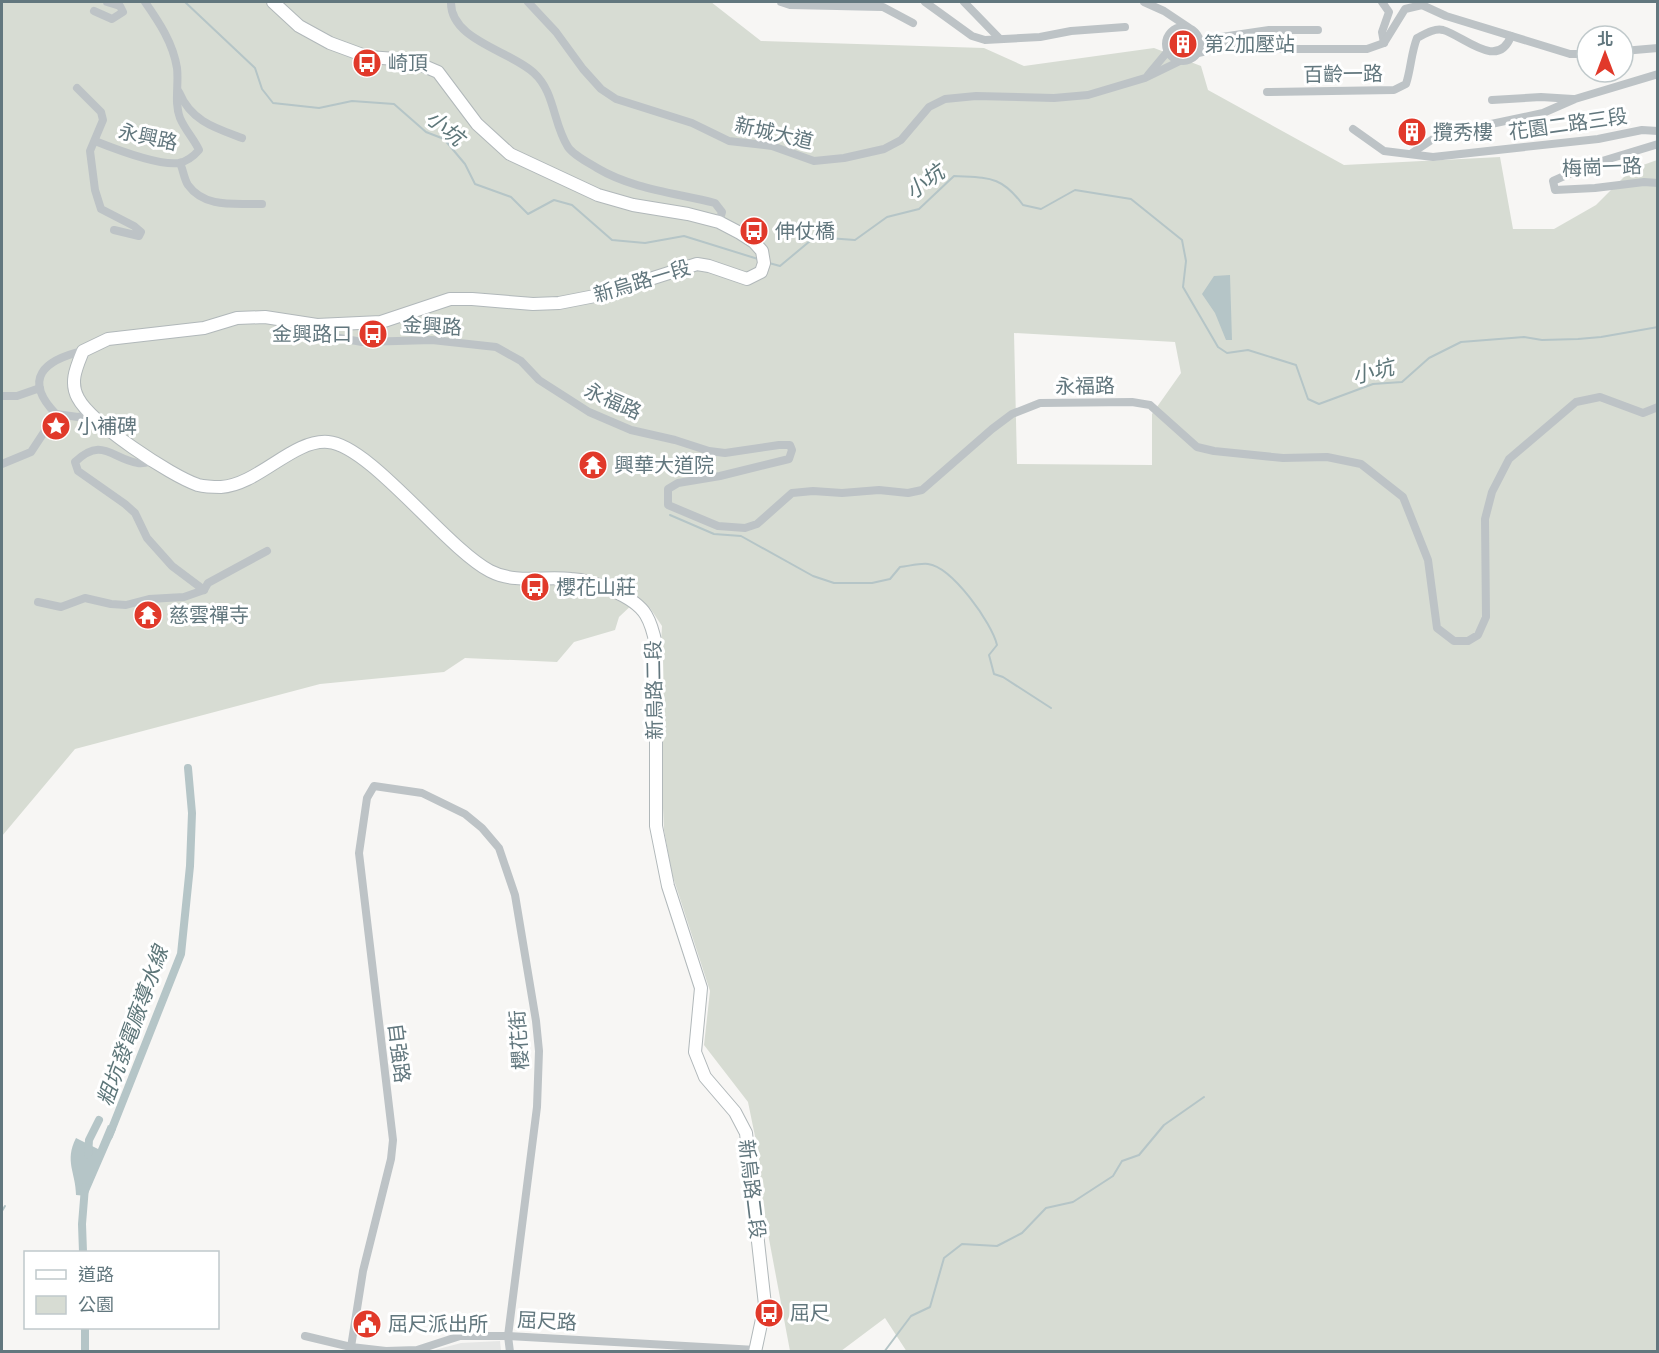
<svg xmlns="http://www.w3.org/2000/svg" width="1659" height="1353" font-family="Quicksand,'Noto Sans TC',sans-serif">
  <rect width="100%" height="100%" fill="#f7f6f4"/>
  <polygon fill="#e5e6e5" points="500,1341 501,1351 427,1352 461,1343"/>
  <path fill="#d7dcd3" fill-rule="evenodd" d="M2,2H711L761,41L984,48L1024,66L1154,48L1201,66L1208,90L1344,165L1500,157L1513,229H1554L1596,205L1632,169L1657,160V1351L907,1352L885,1318L841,1351H790L763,1207L758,1151L748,1102L704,1045L710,991L672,874L664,830L658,697L662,626L650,608L636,601L619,617L615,630L574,642L557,662L465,658L444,672L320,684L75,749L2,836ZM1014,333L1175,342L1181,373L1152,414V465L1017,464Z"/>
  <g fill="#b5c5c7">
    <polygon points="1230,275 1232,340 1226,340 1215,313 1202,294 1214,276"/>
    <path d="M108,1125L116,1129L87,1196L76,1195C76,1173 64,1161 76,1138L98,1149Z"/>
  </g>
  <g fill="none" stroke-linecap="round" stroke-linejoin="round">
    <g stroke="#b5c5c7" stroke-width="2">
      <polyline points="185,2 255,68 262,89 273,103 319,108 352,101 394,104 426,132 444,139 465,164 475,184 511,197 528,214 554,200 572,205 612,240 645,243 684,236 758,259"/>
      <path d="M769,263L780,266L810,241L828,238L855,240L887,217L919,209L954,176C988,178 1001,175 1023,205L1041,209L1075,190L1131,199L1182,240L1186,261L1183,287L1218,347L1227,353L1248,350L1296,365L1308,399L1319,404L1373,384L1402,382L1429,358L1461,342L1524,337L1542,340L1578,339L1601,337L1658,327"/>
      <path d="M670,515L714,534L741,536L813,576L834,583H872L890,579L900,567C909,566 920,563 928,564C952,567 992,623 997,645L989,655L994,674L1003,677L1051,708"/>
      <polyline points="2,1211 5,1206"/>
      <polyline points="884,1352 911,1316 930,1307 944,1258 962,1244 997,1246 1022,1233 1046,1208 1073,1202 1113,1176 1122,1161 1139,1155 1164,1125 1204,1097"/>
    </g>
    <g stroke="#b5c5c7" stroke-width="8">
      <polyline points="109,1136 181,954 190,866 192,813 188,768"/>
      <polyline points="88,1155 89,1140 99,1120"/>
      <polyline points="83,1252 82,1224 85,1187"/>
      <polyline points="85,1328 85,1352"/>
    </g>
    <g stroke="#b1b8ba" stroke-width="14">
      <path id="primary" d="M273,2L299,26L330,43L368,57L410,60L438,72L477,124L510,154L598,195L633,205L688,214L719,222L740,233L754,242L762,251L764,263L761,272L747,279L709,266L697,264L600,295L559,303L533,304L472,299H450L381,322L317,325L265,317L237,318L204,328L108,339L83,351C77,366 69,382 78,398C91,423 171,476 198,485C206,487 213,487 221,487C258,485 293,439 328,442C370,445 446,548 490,571C515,584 544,576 571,579C592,580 635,596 646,615C652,625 654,635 656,645V826L668,886L701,988L695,1052L705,1077L735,1112L746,1133L765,1305L755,1352"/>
    </g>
    <g stroke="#bdc3c6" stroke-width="8">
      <path d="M451,2C450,40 511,51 534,73C555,92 553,124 568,147C573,155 589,163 597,168C632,189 676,193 715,203L722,212L719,222"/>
      <polyline points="528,2 556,32 583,69 601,89 616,99 692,123 729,141 772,146 814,161 844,158 884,149 901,140 929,107 945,99 976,96 1054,98 1088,95 1145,78 1180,61"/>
      <polyline points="781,2 790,5 883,7 913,23"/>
      <polyline points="925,2 972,36 985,40 1040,37 1071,31 1125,27"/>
      <polyline points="964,2 999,38"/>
      <polyline points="1144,2 1164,11 1188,27"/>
      <polyline points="1382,2 1389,12 1382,32 1384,43"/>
      <polyline points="94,11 112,19 123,12 120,6 107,2"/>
      <circle cx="1183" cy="44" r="17"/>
      <polyline points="1208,39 1269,30 1318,30"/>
      <polyline points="1201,40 1231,46 1280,49 1367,49 1384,43 1405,9 1422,5 1446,16 1570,54 1587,54"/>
      <polyline points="1623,51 1658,48"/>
      <polyline points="1198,53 1226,47"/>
      <polyline points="1148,75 1168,51"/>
      <polyline points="77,88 101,112 103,120 90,151 95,190 101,209 134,226 141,232 139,236 114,230"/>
      <path d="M179,92C191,121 215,128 242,138"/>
      <path d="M1267,92L1394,90L1406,84C1411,69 1411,53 1417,38C1425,34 1434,28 1443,30C1464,36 1498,71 1511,36"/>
      <polyline points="1492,100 1541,97 1573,99"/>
      <polyline points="1353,129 1384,151 1433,157 1598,139 1642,130 1658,131"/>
      <path d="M95,141C115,149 158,166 179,163C188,161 193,157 199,150C194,139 185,130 180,118C174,103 179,84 177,68C173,43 159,22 145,2"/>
      <polyline points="1658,144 1589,165 1553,181 1555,190 1595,188 1644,182 1658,183"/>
      <polyline points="1412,153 1439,135 1543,113 1575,99 1658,74"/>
      <path d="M180,163C183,169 184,179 188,185C205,209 237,203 262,204"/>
      <polyline points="317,325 323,335 362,342 432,340 496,347 521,361 539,380 589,412 631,430 675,440 709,451 725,453 779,445 790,445 792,450 789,459 720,476 678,483 668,489 668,505 718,526 745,528 757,524 792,493 813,491 842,493 879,490 908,493 922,490 992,429 1012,414 1040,403 1132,402 1150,405 1197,447 1214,451 1283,458 1327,457 1361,464 1403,497 1428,560 1437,628 1454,641 1468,641 1478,635 1486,617 1485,519 1492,492 1509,459 1576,402 1600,397 1643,413 1658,407"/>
      <polyline points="2,396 17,396 40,388"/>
      <path d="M56,414C22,379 44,360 83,351"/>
      <polyline points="2,464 31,452 56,414 78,417 90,415"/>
      <polyline points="204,590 208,583 267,551"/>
      <path d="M38,602L61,607L85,598L111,604L126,605L149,599L184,597L204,590L172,566L147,538L135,513L125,504L78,471L75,462C102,436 112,459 138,463C143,464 149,462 153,461"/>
      <polyline points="305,1336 351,1347 386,1351 417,1350 460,1336 508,1336 756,1350"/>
      <polyline points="351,1347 363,1271 391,1159 393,1140 359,853 367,798 374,786 422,793 465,814 482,828 499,848 515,895 536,1021 539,1051 537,1107 508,1336 510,1352"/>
    </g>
    <use href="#primary" stroke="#fff" stroke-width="12"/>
  </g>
  <defs>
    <g id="building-disc" transform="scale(1.5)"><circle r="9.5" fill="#e1392a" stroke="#fff"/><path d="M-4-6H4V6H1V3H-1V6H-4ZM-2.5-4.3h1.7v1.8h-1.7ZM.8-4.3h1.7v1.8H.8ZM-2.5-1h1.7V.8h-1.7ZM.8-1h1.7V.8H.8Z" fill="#fff"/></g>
    <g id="bus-disc" transform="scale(1.5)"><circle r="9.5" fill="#e1392a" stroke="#fff"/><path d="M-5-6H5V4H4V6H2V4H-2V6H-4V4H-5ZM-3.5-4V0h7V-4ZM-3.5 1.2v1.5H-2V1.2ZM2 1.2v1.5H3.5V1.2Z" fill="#fff"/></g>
    <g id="sight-disc" transform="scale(1.5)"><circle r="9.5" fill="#e1392a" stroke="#fff"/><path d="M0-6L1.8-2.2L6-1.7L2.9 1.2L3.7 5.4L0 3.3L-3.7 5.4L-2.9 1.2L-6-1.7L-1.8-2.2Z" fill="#fff"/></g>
    <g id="temple-disc" transform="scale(1.5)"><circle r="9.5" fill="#e1392a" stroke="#fff"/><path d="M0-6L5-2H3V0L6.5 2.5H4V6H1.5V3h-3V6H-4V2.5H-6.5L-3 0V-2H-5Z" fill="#fff"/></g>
    <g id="civic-disc" transform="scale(1.5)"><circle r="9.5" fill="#e1392a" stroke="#fff"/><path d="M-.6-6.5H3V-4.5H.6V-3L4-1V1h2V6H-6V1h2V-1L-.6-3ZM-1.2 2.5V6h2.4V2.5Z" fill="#fff"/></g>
  </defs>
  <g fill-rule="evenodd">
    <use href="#building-disc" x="1183" y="44"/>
    <use href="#bus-disc" x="367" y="63"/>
    <use href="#building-disc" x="1412" y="132"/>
    <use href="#bus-disc" x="754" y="231"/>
    <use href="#bus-disc" x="373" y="334"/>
    <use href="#sight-disc" x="56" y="426"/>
    <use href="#temple-disc" x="593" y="465"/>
    <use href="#bus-disc" x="535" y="587"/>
    <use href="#temple-disc" x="148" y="615"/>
    <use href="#bus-disc" x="769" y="1313"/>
    <use href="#civic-disc" x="367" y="1324"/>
  </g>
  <g text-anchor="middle" stroke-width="6" stroke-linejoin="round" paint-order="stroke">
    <g font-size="20" fill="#62777e" stroke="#fff" text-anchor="start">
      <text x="1204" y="51">第2加壓站</text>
      <text x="388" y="70">崎頂</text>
      <text x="1433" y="139">攬秀樓</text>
      <text x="775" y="238">伸仗橋</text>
      <text x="352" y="341" text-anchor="end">金興路口</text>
      <text x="77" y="433">小補碑</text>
      <text x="614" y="472">興華大道院</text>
      <text x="556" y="594">櫻花山莊</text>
      <text x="169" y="622">慈雲禪寺</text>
      <text x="790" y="1320">屈尺</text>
      <text x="388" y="1331">屈尺派出所</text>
    </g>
    <g font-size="20" fill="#62777e" stroke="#fff">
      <text transform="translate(1343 74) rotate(-1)" y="7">百齡一路</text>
      <text transform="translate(1568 124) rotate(-8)" y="7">花園二路三段</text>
      <text transform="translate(774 133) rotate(13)" y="7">新城大道</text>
      <text transform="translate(148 137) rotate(12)" y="7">永興路</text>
      <text transform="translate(1602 167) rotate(-2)" y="7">梅崗一路</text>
      <text transform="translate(642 281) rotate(-17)" y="7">新烏路一段</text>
      <text transform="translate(432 326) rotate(3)" y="7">金興路</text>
      <text transform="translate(1085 386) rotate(-1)" y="7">永福路</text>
      <text transform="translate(613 401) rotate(24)" y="7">永福路</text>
      <text transform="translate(654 690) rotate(-91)" y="7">新烏路二段</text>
      <text transform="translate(519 1040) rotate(-94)" y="7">櫻花街</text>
      <text transform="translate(399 1053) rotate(83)" y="7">自強路</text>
      <text transform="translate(752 1189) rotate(83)" y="7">新烏路二段</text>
      <text transform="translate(547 1321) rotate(3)" y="7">屈尺路</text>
    </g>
    <g font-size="21" font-style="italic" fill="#5d7679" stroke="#fff">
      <text transform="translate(445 128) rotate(39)" y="7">小坑</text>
      <text transform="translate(925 182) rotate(-36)" y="7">小坑</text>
      <text transform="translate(1373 372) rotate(-14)" y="7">小坑</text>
      <text transform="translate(133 1026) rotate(-70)" y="7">粗坑發電廠導水線</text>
    </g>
  </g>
  <rect width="1659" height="1353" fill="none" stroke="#62777e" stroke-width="6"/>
  <rect x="24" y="1251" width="195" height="78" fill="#ffffff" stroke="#c0c9cb" stroke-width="1.5"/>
  <rect x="36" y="1270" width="30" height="9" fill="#ffffff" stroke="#c0c9cb" stroke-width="1.5"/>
  <text x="78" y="1281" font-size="18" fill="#62777e">道路</text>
  <rect x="36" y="1296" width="30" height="18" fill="#d7dcd3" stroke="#c0c9cb" stroke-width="1.5"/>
  <text x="78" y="1311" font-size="18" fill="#62777e">公園</text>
  <g transform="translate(1605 54)"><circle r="28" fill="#ffffff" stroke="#c0c9cb" stroke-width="1.5"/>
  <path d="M0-4.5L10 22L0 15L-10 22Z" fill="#e1392a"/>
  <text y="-9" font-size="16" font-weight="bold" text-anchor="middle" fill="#62777e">北</text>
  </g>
</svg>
